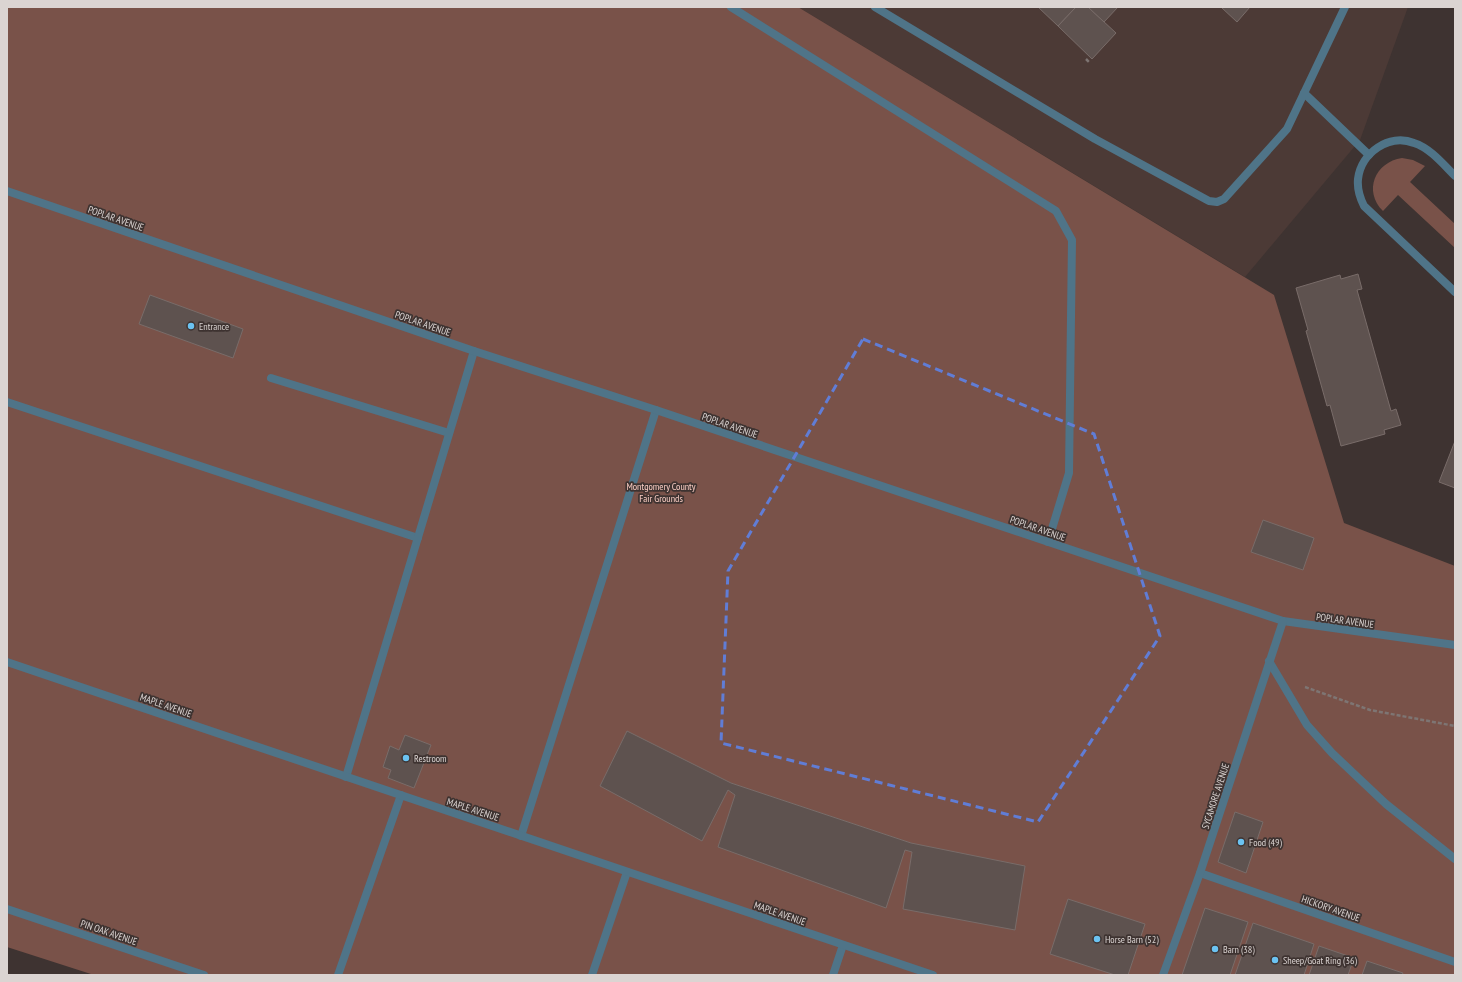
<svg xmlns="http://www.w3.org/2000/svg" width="1462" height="982" font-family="'PT Sans Narrow',sans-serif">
  <rect width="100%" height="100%" fill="#3e3331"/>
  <polygon fill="#4c3a36" points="798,7 1408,7 1360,140 1245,277"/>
  <g fill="#795249">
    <polygon points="7,7 798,7 1274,295 1344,523 1455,566 1455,975 94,975 7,947"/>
    <path d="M1402,158L1413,160L1425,166L1410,182L1455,224V248L1398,195L1383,211C1363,191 1375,162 1402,158Z"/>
  </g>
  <g fill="#5e524f" stroke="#796c69">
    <polygon points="1038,7 1076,7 1058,26"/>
    <polygon points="1076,7 1088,7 1116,33 1092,59 1058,26"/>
    <polygon points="1088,7 1118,7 1104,22"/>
    <polygon points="1221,7 1250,7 1237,22"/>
    <polygon points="1358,274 1362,289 1357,290 1391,411 1396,409 1401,425 1384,430 1385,434 1341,446 1330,405 1327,406 1306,331 1308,330 1296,288 1340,275 1341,279"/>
    <polygon points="150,295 243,329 233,358 139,324"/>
    <polygon points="1455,441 1455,488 1439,482"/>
    <polygon points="1263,520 1314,538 1303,570 1251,552"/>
    <polygon points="627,731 731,783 911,843 1025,866 1015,930 903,909 912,852 905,850 886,908 718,847 735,795 728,790 702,841 600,786"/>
    <polygon points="405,735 431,745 414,788 388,778 391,770 383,767 390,746 399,750"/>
    <polygon points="1235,812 1263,822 1246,873 1218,862"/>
    <polygon points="1068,899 1145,924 1128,975 1115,975 1050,954"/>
    <polygon points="1205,908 1248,922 1230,975 1182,975"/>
    <polygon points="1253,923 1314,944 1304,975 1235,975"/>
    <polygon points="1319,946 1354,958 1348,975 1309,975"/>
    <polygon points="1367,961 1403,973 1402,975 1362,975"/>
  </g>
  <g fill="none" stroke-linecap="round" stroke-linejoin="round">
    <g stroke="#7e7573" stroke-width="2.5" stroke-dasharray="4 2" stroke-linecap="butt">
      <polyline points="1086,59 1089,62"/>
      <polyline points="1305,687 1370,710 1455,726"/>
    </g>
    <g stroke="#4f7488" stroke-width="8">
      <polyline points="731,7 1056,211 1072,240 1069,473 1048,542"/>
      <polyline points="875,7 1095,139 1209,201 1217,202 1224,199 1287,129 1345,7"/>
      <polyline points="1304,93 1369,155"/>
      <path d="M1455,176C1443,164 1430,148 1414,143C1389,133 1361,153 1358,179C1357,189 1360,198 1364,206L1455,292"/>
      <polyline points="271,378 449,433"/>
      <polyline points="7,402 418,538"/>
      <polyline points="1269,661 1307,725 1332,753 1386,804 1455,859"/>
      <polyline points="346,777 474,351"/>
      <polyline points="521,836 656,410"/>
      <polyline points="338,975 401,795"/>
      <polyline points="592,975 627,872"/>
      <polyline points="833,975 843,945"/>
    </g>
    <g stroke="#4f7488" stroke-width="8">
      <polyline points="7,191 474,351 656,410 1283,621 1455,645"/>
      <polyline points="7,662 933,975"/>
      <polyline points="1200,873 1455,962"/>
      <polyline points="7,909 204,975"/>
      <polyline points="1163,975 1200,873 1283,621"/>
    </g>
  </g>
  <path fill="none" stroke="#607dd6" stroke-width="3" stroke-dasharray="8 5" stroke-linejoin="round" d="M863,339L1094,434L1160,636L1038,822L721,743L728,571Z"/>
  <g fill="#6bc3f2" stroke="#3e3331" stroke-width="1.5">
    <circle cx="191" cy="326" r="4"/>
    <circle cx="406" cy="758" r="4"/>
    <circle cx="1241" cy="842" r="4"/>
    <circle cx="1097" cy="939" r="4"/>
    <circle cx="1215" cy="949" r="4"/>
    <circle cx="1275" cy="960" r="4"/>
  </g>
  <g text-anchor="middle" stroke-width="3.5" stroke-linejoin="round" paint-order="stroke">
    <g font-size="10" fill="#dbd4d2" stroke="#3e3331">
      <text transform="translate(116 218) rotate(19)" y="4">POPLAR AVENUE</text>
      <text transform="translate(423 323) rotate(19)" y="4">POPLAR AVENUE</text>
      <text transform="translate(730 425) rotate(19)" y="4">POPLAR AVENUE</text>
      <text transform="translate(1038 528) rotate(19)" y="4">POPLAR AVENUE</text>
      <text transform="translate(1345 620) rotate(8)" y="4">POPLAR AVENUE</text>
      <text transform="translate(166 705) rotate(19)" y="4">MAPLE AVENUE</text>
      <text transform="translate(1215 796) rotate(-72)" y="4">SYCAMORE AVENUE</text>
      <text transform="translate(473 809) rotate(18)" y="4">MAPLE AVENUE</text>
      <text transform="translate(1331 908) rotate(19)" y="4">HICKORY AVENUE</text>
      <text transform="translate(780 913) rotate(19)" y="4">MAPLE AVENUE</text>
      <text transform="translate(109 932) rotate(19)" y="4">PIN OAK AVENUE</text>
    </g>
    <g font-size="10" fill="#dbd4d2" stroke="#3e3331" text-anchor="start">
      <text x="199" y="330">Entrance</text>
      <text x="414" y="762">Restroom</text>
      <text x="1249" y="846">Food (49)</text>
      <text x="1105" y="943">Horse Barn (52)</text>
      <text x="1223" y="953">Barn (38)</text>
      <text x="1283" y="964">Sheep/Goat Ring (36)</text>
    </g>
    <g font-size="10" fill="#fbcec4" stroke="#3e3331">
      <text x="661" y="490">Montgomery County<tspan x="661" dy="12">Fair Grounds</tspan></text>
    </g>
  </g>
  <rect width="1462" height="982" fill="none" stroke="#dbd4d2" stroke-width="16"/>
</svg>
